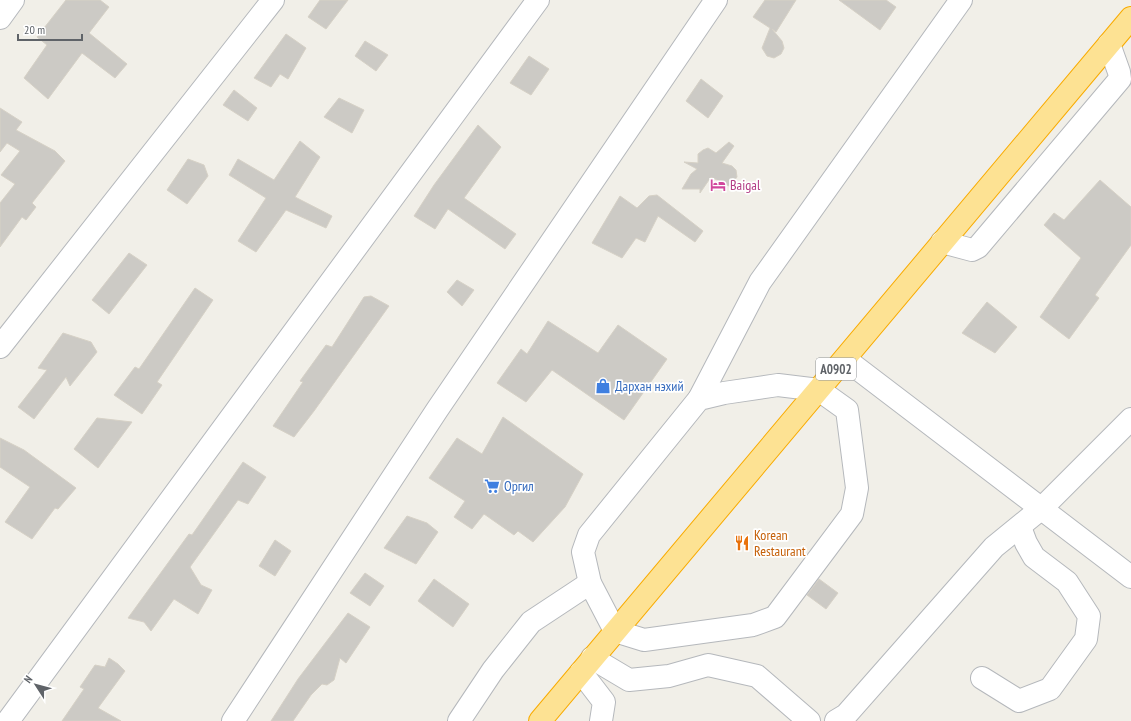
<svg xmlns="http://www.w3.org/2000/svg" width="1131" height="721" font-family="'PT Sans Narrow',sans-serif">
  <rect width="100%" height="100%" fill="#f1efe8"/>
  <g fill="#cccac5" stroke="#d6d1c6">
    <polygon points="66,0 100,0 109,7 89,33 127,64 115,78 82,53 48,99 24,78 47,45 37,37"/>
    <polygon points="320,0 348,0 326,29 308,17"/>
    <polygon points="765,0 796,0 776,32 772,29 782,41 784,48 781,54 774,58 767,56 762,48 770,28 753,17"/>
    <polygon points="839,0 886,0 896,7 880,30"/>
    <polygon points="286,34 306,48 288,79 280,74 271,87 254,78"/>
    <polygon points="365,41 388,55 376,71 355,56"/>
    <polygon points="529,56 549,69 531,95 510,83"/>
    <polygon points="701,79 723,96 708,118 686,101"/>
    <polygon points="234,90 257,108 248,121 223,105"/>
    <polygon points="339,98 364,110 352,133 324,117"/>
    <polygon points="0,108 22,122 16,130 55,151 65,161 32,203 36,207 26,220 22,217 0,247 0,203 15,184 1,175 20,151 7,143 0,152"/>
    <polygon points="478,125 501,147 464,198 516,234 505,249 448,209 435,229 414,216 434,185"/>
    <polygon points="300,141 320,157 295,197 332,216 326,228 286,210 256,252 238,241 266,198 229,175 238,159 274,180"/>
    <polygon points="729,142 734,146 722,163 732,166 736,170 737,177 733,182 739,191 711,177 700,193 700,189 682,189 691,174 697,169 684,162 698,163 698,154 703,150 708,148 716,153"/>
    <polygon points="188,159 204,165 208,176 187,204 167,190"/>
    <polygon points="1100,180 1131,207 1131,245 1095,295 1099,298 1069,339 1040,317 1081,258 1044,225 1054,213 1064,220"/>
    <polygon points="657,195 703,231 695,242 658,216 645,242 636,238 622,258 592,243 620,196 637,208 649,196"/>
    <polygon points="129,253 147,265 109,314 92,300"/>
    <polygon points="457,280 474,290 462,306 447,292"/>
    <polygon points="195,288 213,300 157,382 162,385 142,414 114,395 135,367 139,369"/>
    <polygon points="371,296 389,306 314,411 294,437 273,426 303,382 300,381 326,345 332,347 364,297"/>
    <polygon points="987,302 1017,327 995,353 962,333"/>
    <polygon points="548,321 598,353 618,325 667,359 624,420 552,370 526,402 497,383 521,349 527,354"/>
    <polygon points="63,333 91,342 97,352 70,386 66,377 34,419 18,407 47,370 38,368"/>
    <polygon points="503,417 583,474 565,507 533,542 518,531 514,535 484,514 472,529 454,517 465,501 429,478 457,438 482,454"/>
    <polygon points="97,418 132,422 98,468 74,449"/>
    <polygon points="0,438 24,450 76,488 58,509 55,508 32,539 5,522 30,487 0,467"/>
    <polygon points="243,462 266,477 248,504 238,500 190,567 201,585 212,590 198,614 174,599 151,631 144,622 128,618 189,534 192,535"/>
    <polygon points="407,516 427,523 438,532 416,564 384,548"/>
    <polygon points="275,540 291,551 275,576 259,566"/>
    <polygon points="365,573 384,586 370,606 350,593"/>
    <polygon points="434,579 469,604 453,627 418,601"/>
    <polygon points="819,579 838,593 826,609 807,595"/>
    <polygon points="348,613 370,627 346,663 340,658 334,680 327,685 322,684 311,695 293,721 271,721 298,679"/>
    <polygon points="109,658 118,664 125,671 98,708 121,721 62,721 84,689 80,687 95,665 105,667"/>
  </g>
  <g fill="none" stroke-linecap="round" stroke-linejoin="round">
    <g stroke="#b5b8bc" stroke-width="24">
      <g id="minor">
        <polyline points="0,18 13,0"/>
        <polyline points="942,242 972,250 978,247 1120,79 1119,72 1109,44"/>
        <polyline points="0,347 273,0"/>
        <polyline points="845,359 1131,577"/>
        <polygon points="778,385 819,390 847,410 857,488 852,514 775,617 753,625 644,640 615,631 590,583 583,552 589,535 699,399 724,393"/>
        <polyline points="699,399 760,282 961,0"/>
        <polyline points="592,658 629,680 669,676 708,665 757,676 809,721"/>
        <polyline points="581,672 604,702 601,721"/>
        <polyline points="982,678 1019,701 1050,689 1086,639 1089,616 1067,582 1034,557 1026,543 1020,527"/>
        <polyline points="8,721 538,0"/>
        <polyline points="233,721 437,410 716,0"/>
        <polyline points="459,721 493,670 531,622 590,583"/>
        <polyline points="836,721 846,715 994,547 1042,508 1131,419"/>
      </g>
    </g>
    <g stroke="#f9ab00" stroke-width="24">
      <polyline id="highway" points="540,721 1131,18"/>
    </g>
    <use href="#minor" stroke="#fff" stroke-width="22"/>
    <use href="#highway" stroke="#fde293" stroke-width="22"/>
  </g>
  <defs>
    <g id="hotel-bare" transform="scale(1.2)"><path d="M-6-4.5h1.5V1H6V5H4.5V3h-9V5H-6ZM-4 0a1.8 1.8 0 1 1 3.6 0ZM.5 0V-2.5h3Q6-2.5 6 0Z" fill="#d1479c" stroke="#fff" stroke-width="2.5" paint-order="stroke"/></g>
    <g id="shop-bare" transform="scale(1.2)"><path d="M-5-2.5h2.3a2.7 3.5 0 0 1 5.4 0H5L5.5 6h-11ZM-1.5-2.5h3a1.5 2.3 0 0 0-3 0Z" fill="#3f7fe0" stroke="#fff" stroke-width="2.5" paint-order="stroke"/></g>
    <g id="supermarket-bare" transform="scale(1.2)"><path d="M-6-5.5h2.5l.6 2H6L4.5 2H-2.5L-4.4-4H-6ZM-1.5 3.2a1.3 1.3 0 1 0 .1 0ZM3 3.2a1.3 1.3 0 1 0 .1 0Z" fill="#3f7fe0" stroke="#fff" stroke-width="2.5" paint-order="stroke"/></g>
    <g id="restaurant-bare" transform="scale(1.2)"><path d="M-5-6h1v4h1v-4h1v4h1v-4h1v5L-1.5 .5V6h-2V.5L-5-1ZM5-6V6H3V1.5H1.5Q1.5-4 5-6Z" fill="#e8710a" stroke="#fff" stroke-width="2.5" paint-order="stroke"/></g>
  </defs>
  <g fill-rule="evenodd">
    <use href="#hotel-bare" x="718" y="185"/>
    <use href="#shop-bare" x="603" y="386"/>
    <use href="#supermarket-bare" x="492" y="486"/>
    <use href="#restaurant-bare" x="742" y="543"/>
  </g>
  <g text-anchor="middle" stroke-width="3.5" stroke-linejoin="round" paint-order="stroke">
    <rect fill="#fff" stroke="#8f9295" stroke-width="1" x="816" y="358" width="40" height="22" rx="3"/>
    <g font-size="13" font-weight="bold" fill="#5f6368">
      <text x="836" y="374">A0902</text>
    </g>
    <g font-size="14" fill="#b23c85" stroke="#fff" text-anchor="start">
      <text x="730" y="190">Baigal</text>
    </g>
    <g font-size="14" fill="#366cbe" stroke="#fff" text-anchor="start">
      <text x="615" y="391">Дархан нэхий</text>
      <text x="504" y="491">Оргил</text>
    </g>
    <g font-size="14" fill="#c56008" stroke="#fff" text-anchor="start">
      <text x="754" y="540">Korean<tspan x="754" dy="16">Restaurant</tspan></text>
    </g>
  </g>
  <g transform="translate(36 685) rotate(306)" stroke="#ffffff" stroke-width="3" paint-order="stroke">
  <path d="M0-3L7 15L0 10L-7 15Z" fill="#5f6368"/>
  <text y="-6" font-size="11" font-weight="bold" text-anchor="middle" fill="#5f6368">N</text>
  </g>
  <path d="M18 34v6h64v-6" fill="none" stroke="#5f6368" stroke-width="2"/>
  <text x="24" y="34" font-size="12" fill="#5f6368" stroke="#ffffff" stroke-width="3" paint-order="stroke">20 m</text>
</svg>
